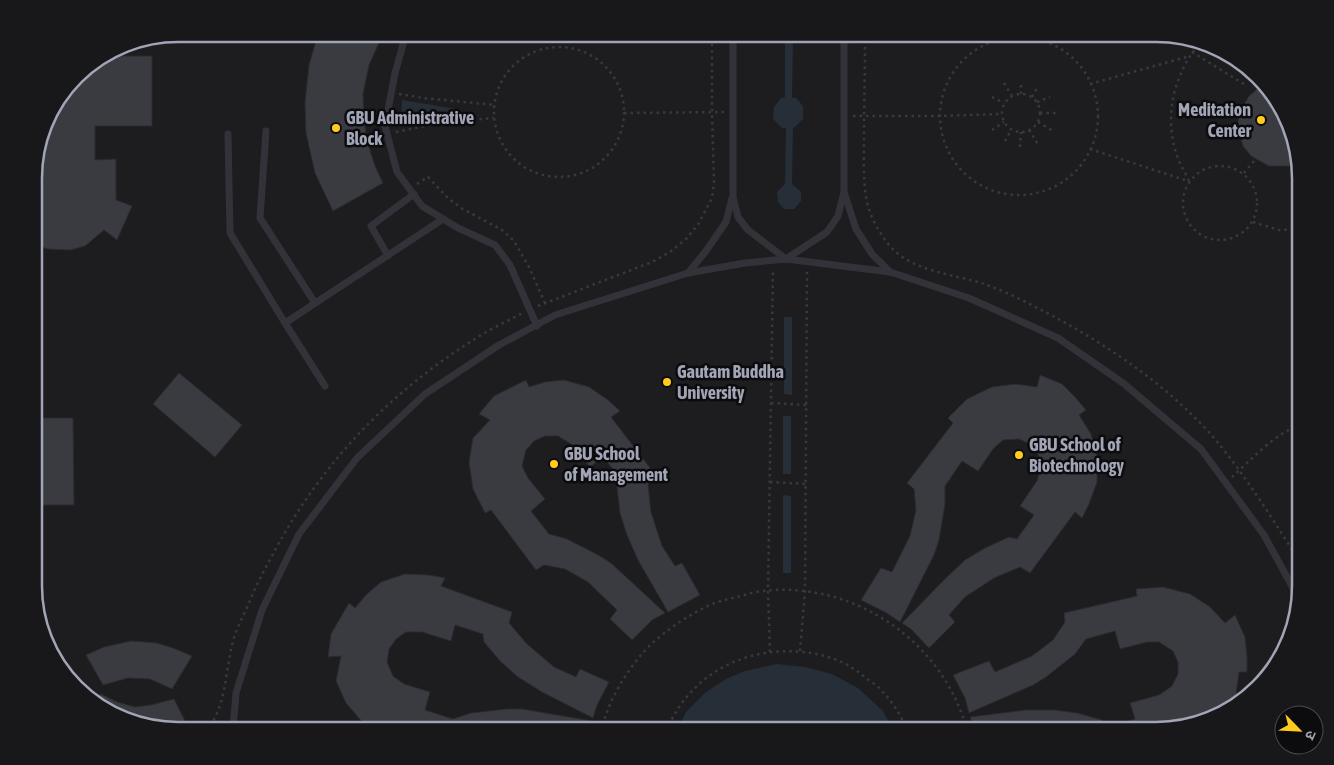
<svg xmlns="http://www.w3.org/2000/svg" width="1334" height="765" font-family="'Asap Condensed','Noto Sans Devanagari',sans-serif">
  <rect width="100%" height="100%" fill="#111113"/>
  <polygon fill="#1d1d20" points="179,34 1156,34 1228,53 1276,98 1300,169 1300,596 1281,659 1236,707 1165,731 178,731 106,712 58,667 35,605 35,160 49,114 83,70 123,45"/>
  <g fill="#262e37">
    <polygon points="777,34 801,34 793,43 792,98 796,98 803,106 803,119 795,127 793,128 792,184 801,192 801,201 794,209 784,209 778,202 777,192 785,184 786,128 782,128 773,119 774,107 781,98 785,97 785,43 777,35"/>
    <polygon points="402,100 456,109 456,115 401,123"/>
    <polygon points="784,317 792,317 792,395 784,394"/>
    <rect x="783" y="416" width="8" height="58"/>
    <polygon points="783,495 791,496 791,573 783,573"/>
    <polygon points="776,664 805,667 832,674 858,688 883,711 894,731 677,731 686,712 706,692 726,679 745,671"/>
  </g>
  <g fill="#3a3b41" stroke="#2b2b2f">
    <polygon points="318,34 383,34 369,65 363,94 364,122 368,144 375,166 383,183 333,211 315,173 306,133 305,103 309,65"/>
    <polygon points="104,56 152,56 152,126 95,126 95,160 116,159 116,200 132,206 117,240 104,230 85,246 71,250 48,249 38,246 35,245 35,160 49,114 83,70"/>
    <polygon points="1262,85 1276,98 1298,163 1290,166 1269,166 1251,156 1243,146 1238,127 1239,113 1249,96"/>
    <polygon points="179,373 242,425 215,457 153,404"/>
    <polygon points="1040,375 1062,384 1076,398 1086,410 1079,415 1091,434 1097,456 1097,482 1089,504 1082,518 1075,512 1030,573 1020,567 994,578 965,597 949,615 955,622 929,648 911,629 902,623 945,579 965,560 985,548 1009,537 1017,539 1034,515 1020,506 1037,481 1041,466 1038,454 1030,444 1019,439 1003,440 993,449 978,471 962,461 945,486 945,504 939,540 934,555 900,622 885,612 861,600 881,568 892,572 910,536 916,510 914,489 907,483 953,423 948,418 967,399 992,387 1016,384 1037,387"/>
    <polygon points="526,380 529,387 545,382 564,380 589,387 608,400 620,411 611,417 657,477 648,484 651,512 662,546 675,566 682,563 700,595 668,612 638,560 627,535 620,513 617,487 621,479 603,457 590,467 571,444 558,436 545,436 534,441 526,450 522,466 528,478 545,499 531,511 549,534 567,539 600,556 612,564 665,613 652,620 632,640 610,619 617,610 588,582 565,569 544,565 536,570 491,510 485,513 473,489 469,462 473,438 490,420 479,414 494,396"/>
    <polygon points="35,418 73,418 74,505 35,505"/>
    <polygon points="405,574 429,575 445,578 441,586 512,612 509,623 527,644 554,667 576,677 580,669 609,682 597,705 593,718 542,692 518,677 501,662 484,642 483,634 455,625 451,641 422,632 406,632 396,639 389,649 387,662 393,676 404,684 430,692 425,710 453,719 471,713 507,709 522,709 592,721 588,731 378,731 364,724 346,703 336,681 341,656 328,657 331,634 349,603 355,608 366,595 381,582"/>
    <polygon points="1163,587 1190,594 1210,607 1225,623 1235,615 1245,637 1247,657 1247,672 1239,672 1236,694 1229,709 1165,731 975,731 970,717 1026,710 1054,710 1077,713 1102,720 1107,727 1135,719 1130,703 1159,695 1172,686 1178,674 1178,662 1173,651 1159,642 1147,642 1120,649 1115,631 1086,639 1075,654 1046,677 1033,685 969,713 965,698 953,675 989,661 995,672 1032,656 1053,640 1065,622 1064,613 1137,596 1136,589"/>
    <polygon points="131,641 157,643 173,648 192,656 172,689 150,679 128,678 103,685 86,655 104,647"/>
    <polygon points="101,694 117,702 135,707 151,705 174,699 190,731 178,731 106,712 96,702"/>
  </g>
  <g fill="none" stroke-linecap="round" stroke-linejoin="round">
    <g stroke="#37393f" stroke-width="2.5" stroke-dasharray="2.5 4" stroke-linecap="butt">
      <path d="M864,34L865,42C865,74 864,105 864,136C864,156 863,177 866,197C868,212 877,229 886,241C908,272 951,273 984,284C1010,293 1038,308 1062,321C1118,352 1172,390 1214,438C1246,476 1273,520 1300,562"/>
      <circle cx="1019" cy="116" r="79"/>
      <circle cx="559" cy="112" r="65"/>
      <polyline points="1192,52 1247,86"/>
      <polyline points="1004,83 1012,96"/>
      <polyline points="1090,84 1190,56"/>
      <circle cx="1021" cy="113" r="19"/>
      <polyline points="399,94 423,98 495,105"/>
      <polyline points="1021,94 1021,82"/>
      <polyline points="992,97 1004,103"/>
      <polyline points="1032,97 1038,86"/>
      <polyline points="1037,102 1050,97"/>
      <polyline points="624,113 725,112"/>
      <polyline points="1040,113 1057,113"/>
      <polyline points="853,116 940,116 1002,114"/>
      <polyline points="1038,122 1053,131"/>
      <polyline points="992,130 1004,122"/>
      <polyline points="1029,130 1039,146"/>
      <polyline points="396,132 439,123 494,118"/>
      <polyline points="1005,141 1011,130"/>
      <polyline points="1020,147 1021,132"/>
      <polyline points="1090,149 1188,181"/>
      <circle cx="1220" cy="203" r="37"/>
      <polyline points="1244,173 1254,161"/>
      <path d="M1189,181C1186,174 1182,168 1179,161C1163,121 1172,78 1198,45"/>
      <polyline points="417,184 428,177 448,198 461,208 502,230 514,241 529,267 545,303"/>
      <polyline points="1253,222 1279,230 1300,229"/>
      <polyline points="538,306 652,262 670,252 687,238 699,223 712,198 714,183 712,112 712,42 714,34"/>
      <polyline points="771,403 806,405"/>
      <path d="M1232,477C1249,462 1278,430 1300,426"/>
      <polyline points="770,482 806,484"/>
      <polyline points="800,651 805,592 807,271"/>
      <polyline points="770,652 768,591 773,270"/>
      <path d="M206,731C226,708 225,674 232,645C235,631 243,617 249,603C256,585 265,569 274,552C323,461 391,391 478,337C492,328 508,321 522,313"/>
      <path d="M600,731C605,719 608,707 614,696C623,677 641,652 657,639C674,625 692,613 712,604C720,601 729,599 737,597C743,596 749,593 756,592C849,577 944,640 967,731"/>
      <path d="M666,731C673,716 681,702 693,690C728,653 786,642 834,659C846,663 856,670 866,678C871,682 877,685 881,690C893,702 901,716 908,731"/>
    </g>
    <g stroke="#323238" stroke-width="7">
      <polyline points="412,34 404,41 395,73 385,126 397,172 422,206 458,228 495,245 510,265 537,326"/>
      <polyline points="733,34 733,197 738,217 748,230 786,259"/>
      <polyline points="266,131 260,218 315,303"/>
      <polyline points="228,134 230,233 285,323 443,219"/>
      <polyline points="844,192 856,229 872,254 890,272"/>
      <polyline points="388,256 371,226 414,194"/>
      <polyline points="786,259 827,232 838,216 844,192 844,34"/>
      <polyline points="688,273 706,251 726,222 732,198"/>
      <polyline points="285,323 325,386"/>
      <polyline points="233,729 236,693 262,610 299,534 357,458 425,394 499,345 555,315 688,273 745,263 786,259 890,272 969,298 1058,338 1123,383 1201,449 1264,535 1299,599"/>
      <polyline points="225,731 233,729 252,731"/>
    </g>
  </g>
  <g fill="#ffcb1d" stroke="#0c0c0e" stroke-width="2">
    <circle cx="1261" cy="120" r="5"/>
    <circle cx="336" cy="128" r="5"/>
    <circle cx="667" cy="382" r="5"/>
    <circle cx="1019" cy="455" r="5"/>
    <circle cx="554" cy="464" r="5"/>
  </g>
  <g text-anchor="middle" stroke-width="5" stroke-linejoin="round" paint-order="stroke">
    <g font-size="18" font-weight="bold" fill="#a1a5b5" stroke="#0c0c0e" text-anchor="start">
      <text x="1251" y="116" text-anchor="end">Meditation<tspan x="1251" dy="21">Center</tspan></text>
      <text x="346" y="124">GBU Administrative<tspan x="346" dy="21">Block</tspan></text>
      <text x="677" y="378">Gautam Buddha<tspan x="677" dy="21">University</tspan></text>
      <text x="1029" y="451">GBU School of<tspan x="1029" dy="21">Biotechnology</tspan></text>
      <text x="564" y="460">GBU School<tspan x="564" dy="21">of Management</tspan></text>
    </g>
  </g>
  <path d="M0 0H1334V765H0ZM178 42H1156A136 136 0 0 1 1292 178V586A136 136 0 0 1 1156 722H178A136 136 0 0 1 42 586V178A136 136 0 0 1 178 42Z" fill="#18181b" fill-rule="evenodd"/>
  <path fill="none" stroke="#a1a5b5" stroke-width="2.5" d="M178 42H1156A136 136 0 0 1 1292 178V586A136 136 0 0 1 1156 722H178A136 136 0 0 1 42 586V178A136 136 0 0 1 178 42Z"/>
  <g transform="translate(1299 730) rotate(114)"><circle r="24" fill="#0c0c0e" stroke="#484951"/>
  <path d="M0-4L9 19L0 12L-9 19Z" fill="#ffcb1d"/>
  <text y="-8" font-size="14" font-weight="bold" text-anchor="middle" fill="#a1a5b5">उ</text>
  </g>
</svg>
